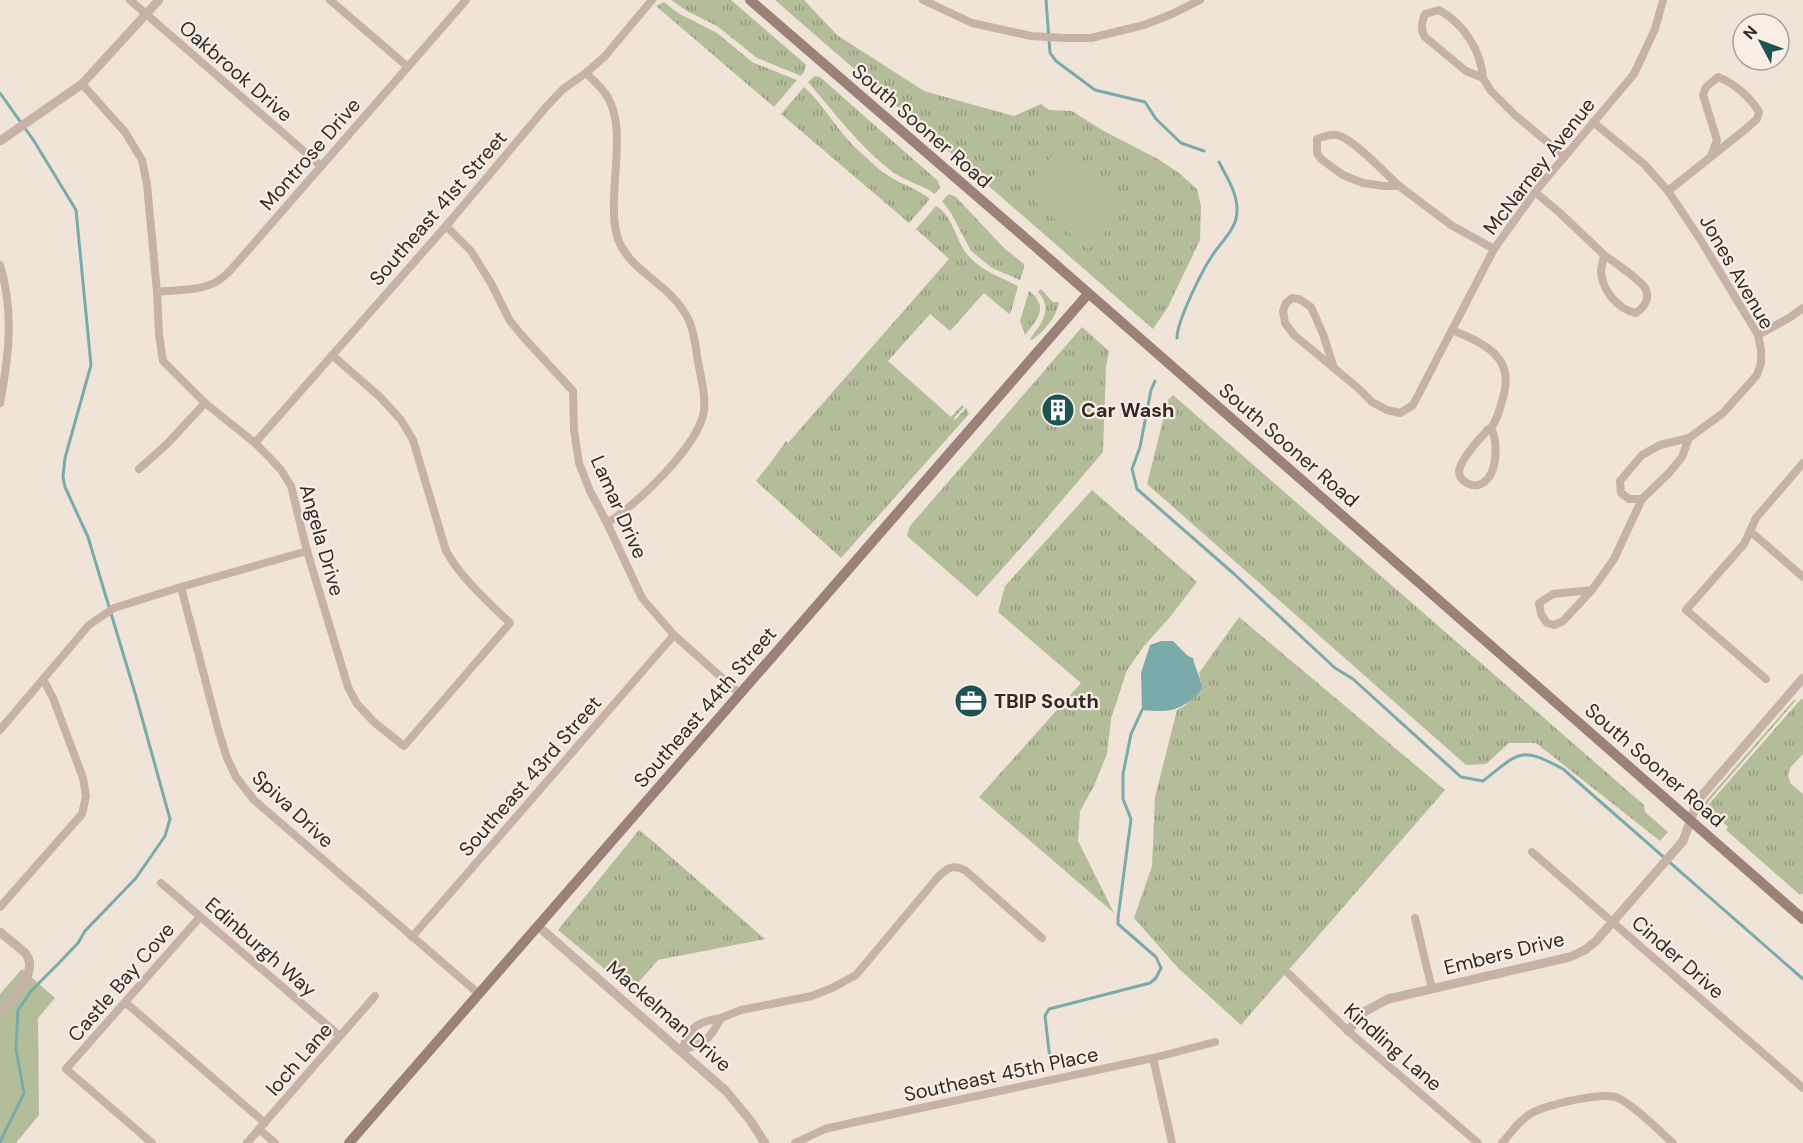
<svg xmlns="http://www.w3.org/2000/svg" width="1803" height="1143" font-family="'DM Sans',sans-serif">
  <defs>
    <pattern id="grass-tufts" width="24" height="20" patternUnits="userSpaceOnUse" patternTransform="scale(1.5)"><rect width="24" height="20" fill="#b4bd9a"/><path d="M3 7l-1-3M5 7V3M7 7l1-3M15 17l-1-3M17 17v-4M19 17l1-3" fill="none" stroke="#939a7d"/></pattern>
  </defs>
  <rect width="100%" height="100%" fill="#f0e4d9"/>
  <g fill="url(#grass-tufts)">
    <polygon points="671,0 731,0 804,63 806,65 804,72 801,76 757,58 717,26 687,11"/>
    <polygon points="775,0 804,0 837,35 924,91 1014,116 1041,104 1049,110 1072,111 1102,130 1158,159 1179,173 1197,189 1201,206 1200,240 1168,307 1153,329"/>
    <polygon points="664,2 678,13 717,33 752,62 797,80 774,107 656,6"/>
    <path d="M815,76L820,77L938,181L940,188L935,194C921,184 904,181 890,170C858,145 835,113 808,82Z"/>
    <path d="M804,87C826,107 839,134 861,153C870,161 880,171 890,177C903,185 918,189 930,199L909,223L781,114Z"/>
    <polygon points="949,194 956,197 1004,248 1024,264 1024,268 1020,280 992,268 971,251 951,213 942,201"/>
    <path d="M936,206C952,214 956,240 966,253C979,270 1000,277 1018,286L1011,312L1009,314L984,293L950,331L930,314L888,361L951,417L962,405L964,407L954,418L955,420L966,408L969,414L841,558L756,481L771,462L786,441L788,443L949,259L916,229Z"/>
    <path d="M1041,289L1053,302H1059C1057,317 1044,331 1032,340L1030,339C1041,324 1054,309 1038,292Z"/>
    <path d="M1029,291C1050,307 1037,320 1025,335L1020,321Z"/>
    <polygon points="1082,327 1109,351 1106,367 1103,452 1035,532 977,597 907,536 910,526"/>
    <polygon points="1173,395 1644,805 1645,812 1668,832 1660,841 1536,743 1509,743 1486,764 1466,765 1147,484 1168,400"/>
    <polygon points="1092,490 1197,582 1170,617 1144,646 1127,670 1111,719 1107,754 1094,786 1080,811 1078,841 1114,913 979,797 1081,683 998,612 1005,586"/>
    <polygon points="1239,617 1445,790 1241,1025 1178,968 1134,918 1152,866 1155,797 1177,710 1186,705 1201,682 1199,673"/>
    <polygon points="1797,699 1708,802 1707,806 1704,804 1705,802 1793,701"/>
    <polygon points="1801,699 1803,699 1803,754 1790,768 1788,776 1791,784 1803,794 1803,893 1800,895 1726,830 1728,827 1708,808 1709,804"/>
    <polygon points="639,830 655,843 765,939 658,960 631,991 558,930"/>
  </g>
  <g fill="#b4bd9a">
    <polygon points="1059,148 1126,208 1089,250 1022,190"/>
    <polygon points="22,969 55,998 38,1018 39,1115 16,1143 0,1143 0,994"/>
  </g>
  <path fill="#7aabaa" d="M1161,641H1173L1188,656L1193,658C1195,669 1201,677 1202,689C1182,711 1171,713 1142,710L1141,673L1150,645Z"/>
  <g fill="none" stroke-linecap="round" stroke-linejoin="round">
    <g stroke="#7aabaa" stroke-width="3">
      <polyline points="1046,0 1050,53 1056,61 1095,90 1145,102 1156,119 1181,143 1204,151"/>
      <polyline points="0,93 34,141 76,210 91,365 65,458 63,477 65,487 88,537 135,693 170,819 165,836 136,878 85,931 78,943 58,964 32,990 18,1010 16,1049 24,1093 0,1142"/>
      <path d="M1177,338C1177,321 1203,268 1214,253C1223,240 1238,227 1237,209C1237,192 1226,176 1219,162"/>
      <path d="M1155,381L1151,390L1140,447L1132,469L1137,489L1233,573L1335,668L1353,679L1461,777L1483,781C1519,753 1519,745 1563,769L1803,979"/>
      <polyline points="1051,1068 1045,1016 1049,1009 1150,983 1156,978 1161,968 1156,957 1118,924 1118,918 1131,819 1123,799 1123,774 1131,734 1142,710"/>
    </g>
    <g stroke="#c7b3a6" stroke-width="8">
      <polyline points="130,0 321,166"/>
      <polyline points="330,0 408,67"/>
      <polyline points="923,0 972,23 1031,36 1065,38 1091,38 1144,25 1172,14 1200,0"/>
      <path d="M586,73C593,80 602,88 607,96C629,131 606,194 617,236C627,269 665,282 683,310C694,325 695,344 698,362C701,377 706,396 704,411C698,447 637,504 607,523"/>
      <path d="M1483,78C1481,50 1463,23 1439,10L1425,14C1422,22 1420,29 1425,37L1466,71L1483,78L1491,91L1515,115L1564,156"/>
      <path d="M82,84L125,132L142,160L147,184L157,292L159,335L163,361L205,403L255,443L270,458L281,470L291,486L307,551L348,687L357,704L375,723L404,746L510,623C487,601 462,579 446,551L413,440L401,420L380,397L332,355"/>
      <path d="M1399,186C1386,174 1351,136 1336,135C1330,134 1323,137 1317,139V153L1321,159L1343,175L1363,183L1384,186H1399L1451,225L1494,249"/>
      <path d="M1668,191L1747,128L1757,119L1759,112C1750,97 1734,83 1718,77L1706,87L1703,95L1717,140L1711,156"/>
      <path d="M1535,192L1560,213L1604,255C1603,260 1602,265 1601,270C1601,289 1618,310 1636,313C1644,307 1651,299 1645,288C1640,280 1613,261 1604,255"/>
      <polyline points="446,226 471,251 491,283 510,321 526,340 573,391 574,430 579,463 590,491 607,523 642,598 674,635 740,694"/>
      <path d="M0,265C14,311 9,356 0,403"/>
      <path d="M157,292C176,290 197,291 214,283C223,279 230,271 236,264L466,0"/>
      <path d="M1452,330C1486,344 1517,358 1502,401C1500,409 1496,420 1492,427C1490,428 1486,431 1485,433C1478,440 1460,461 1459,471C1459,482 1474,489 1483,483C1498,473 1498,442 1491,428"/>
      <polyline points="1758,335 1789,318 1803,308"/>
      <polyline points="1334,368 1323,334 1311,307 1299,299 1292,298 1286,303 1283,311 1285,323 1294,335 1358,388 1372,402 1387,410 1400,413 1413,405 1494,249 1535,192 1634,74 1655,29 1663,0"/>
      <polyline points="255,443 446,226 547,106 563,89 586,73 605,56 652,0"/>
      <polyline points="139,469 167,444 205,403"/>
      <polyline points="1642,499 1669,473 1682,457 1689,438"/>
      <polyline points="1750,531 1756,518 1803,463"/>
      <polyline points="181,587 218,729 227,758 236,777 254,800 479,994"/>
      <polyline points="1592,590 1563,621 1554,625 1547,623 1541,614 1539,603 1553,594 1592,590 1614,559 1642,499 1629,499 1621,493 1620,481 1642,455 1660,445 1689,438 1723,413 1757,375 1761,363 1761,350 1758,335 1700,239 1668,191 1644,164 1593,122"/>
      <polyline points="1766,679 1686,610 1744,544 1750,531 1803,577"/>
      <polyline points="0,730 89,625 114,608 181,587 307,551"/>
      <polyline points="1532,852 1803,1088"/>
      <polyline points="161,883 340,1036"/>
      <polyline points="0,907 82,814 86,796 83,778 53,698 44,681"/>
      <polyline points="1415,918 1432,989"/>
      <polyline points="412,937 674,635"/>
      <polyline points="1289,974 1348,1031 1478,1143"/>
      <polyline points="125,1002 265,1123"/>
      <path d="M721,1018L741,1010L812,996L832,988L856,975L938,877C948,867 954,864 966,871L1042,938"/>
      <path d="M721,1018C709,1040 706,1043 682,1050C690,1026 697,1022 721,1018Z"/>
      <polyline points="1153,1058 1172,1143"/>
      <polyline points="259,1129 275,1143"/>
      <polyline points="152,1143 66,1069 200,917"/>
      <polyline points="247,1143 375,996"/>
      <polyline points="795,1143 825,1129 851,1123 1153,1058 1215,1042"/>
      <path d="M1502,1143C1511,1133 1520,1119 1532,1113C1546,1105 1604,1091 1618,1098C1635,1106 1658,1130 1673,1143"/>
    </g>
    <g stroke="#c7b3a6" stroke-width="9">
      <polyline points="0,141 82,84 159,0"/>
      <polyline points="538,926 726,1091 750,1120 765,1143"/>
      <path d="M0,932C8,939 18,946 25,953C41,971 11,999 0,1013"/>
      <polyline points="1348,1031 1364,1012 1388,999 1570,957 1585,950 1596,941 1683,841 1698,800 1803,678"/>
    </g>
    <g stroke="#9a8278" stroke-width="10">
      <polyline points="750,0 1038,249 1803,919"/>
      <polyline points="349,1143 1088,294"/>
    </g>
  </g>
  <defs>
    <g id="building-disc" transform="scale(1.725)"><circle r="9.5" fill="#1f5252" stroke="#f8eee5"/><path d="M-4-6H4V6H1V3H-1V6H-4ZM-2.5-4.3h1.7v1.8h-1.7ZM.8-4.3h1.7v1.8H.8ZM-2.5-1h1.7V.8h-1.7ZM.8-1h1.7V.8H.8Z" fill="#fff"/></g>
    <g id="office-disc" transform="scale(1.725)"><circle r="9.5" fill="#1f5252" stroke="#f8eee5"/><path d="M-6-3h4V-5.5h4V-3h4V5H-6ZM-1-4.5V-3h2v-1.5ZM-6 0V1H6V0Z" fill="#fff"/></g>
  </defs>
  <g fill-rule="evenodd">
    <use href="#building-disc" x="1058" y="410"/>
    <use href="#office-disc" x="971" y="701"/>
  </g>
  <g text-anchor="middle" stroke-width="4.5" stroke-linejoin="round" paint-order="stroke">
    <g font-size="20" fill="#332a26" stroke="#f8eee5">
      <text transform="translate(236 71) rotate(41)" y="7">Oakbrook Drive</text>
      <text transform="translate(922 126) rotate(41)" y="7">South Sooner Road</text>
      <text transform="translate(310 154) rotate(-49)" y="7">Montrose Drive</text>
      <text transform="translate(1539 166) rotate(-52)" y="7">McNarney Avenue</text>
      <text transform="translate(438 208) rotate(-49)" y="7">Southeast 41st Street</text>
      <text transform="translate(1737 272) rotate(60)" y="7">Jones Avenue</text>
      <text transform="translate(1289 445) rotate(41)" y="7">South Sooner Road</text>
      <text transform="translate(619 507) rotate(66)" y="7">Lamar Drive</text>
      <text transform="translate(322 540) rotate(74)" y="7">Angela Drive</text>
      <text transform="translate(705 707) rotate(-49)" y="7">Southeast 44th Street</text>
      <text transform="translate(1655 765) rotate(41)" y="7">South Sooner Road</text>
      <text transform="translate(530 776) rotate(-49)" y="7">Southeast 43rd Street</text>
      <text transform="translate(293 809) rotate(43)" y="7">Spiva Drive</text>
      <text transform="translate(261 947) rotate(41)" y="7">Edinburgh Way</text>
      <text transform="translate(1504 953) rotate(-14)" y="7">Embers Drive</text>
      <text transform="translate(1678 957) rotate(41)" y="7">Cinder Drive</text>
      <text transform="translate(121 982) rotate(-49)" y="7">Castle Bay Cove</text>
      <text transform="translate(669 1016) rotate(41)" y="7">Mackelman Drive</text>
      <text transform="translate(1393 1047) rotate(41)" y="7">Kindling Lane</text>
      <text transform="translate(299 1059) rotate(-49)" y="7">loch Lane</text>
      <text transform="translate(1001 1074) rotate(-12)" y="7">Southeast 45th Place</text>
    </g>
    <g font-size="20" font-weight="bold" fill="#332a26" stroke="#f8eee5" text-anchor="start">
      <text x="1081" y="417">Car Wash</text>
      <text x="994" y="708">TBIP South</text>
    </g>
  </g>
  <g transform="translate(1761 42) rotate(311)"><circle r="28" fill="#f8eee5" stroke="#a9a099" stroke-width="1.5"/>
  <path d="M0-4.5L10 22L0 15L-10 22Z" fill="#1f5252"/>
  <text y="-9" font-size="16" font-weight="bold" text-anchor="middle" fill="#332a26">N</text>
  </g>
</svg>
